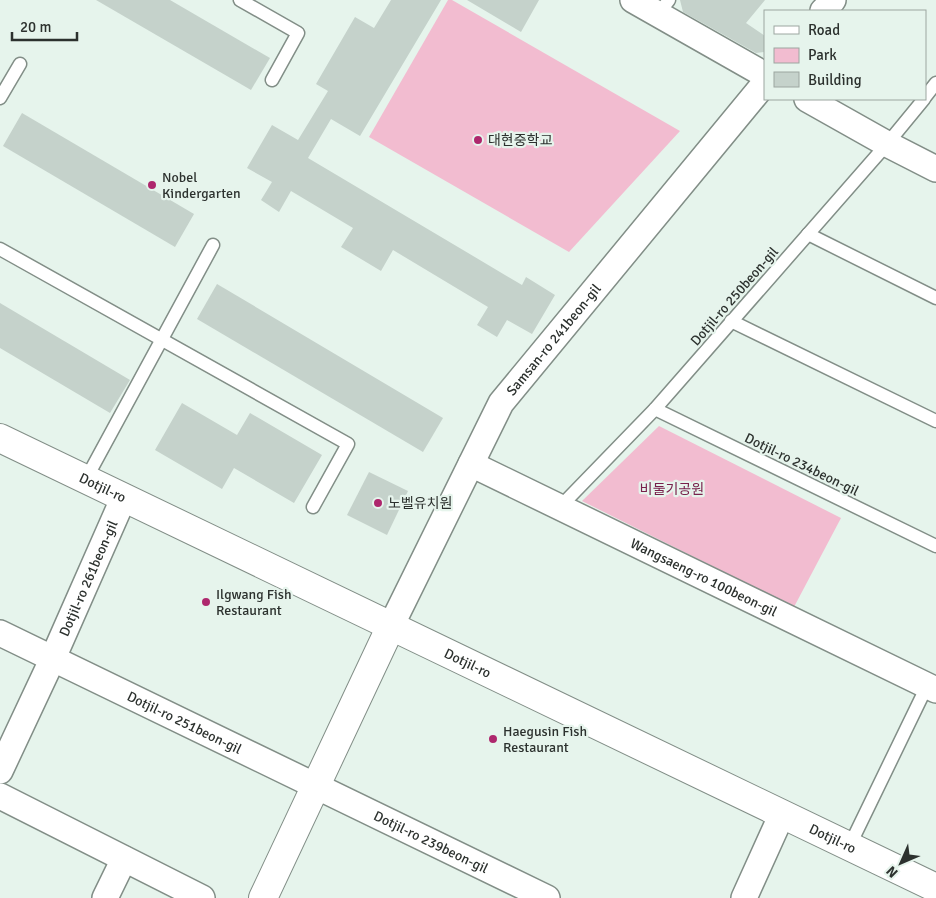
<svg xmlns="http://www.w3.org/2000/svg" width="936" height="898" font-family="Signika,'Noto Sans KR',sans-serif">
  <rect width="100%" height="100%" fill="#e6f4ec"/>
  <g fill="#f2bcd0">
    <polygon points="448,0 452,0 680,131 569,252 369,137"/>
    <polygon points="659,426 841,518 794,607 582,501"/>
  </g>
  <g fill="#c5d2cb">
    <polygon points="96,0 170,0 270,58 251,90"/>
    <polygon points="391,0 441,0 360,136 331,119 308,158 522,285 526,277 555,295 532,334 507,320 497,337 477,325 488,307 393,250 381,271 341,247 353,228 291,191 279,212 261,200 272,182 247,168 272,125 298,140 328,91 316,84 355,17 374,28"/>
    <polygon points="467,0 539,0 521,32"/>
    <polygon points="680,0 765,0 746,23 765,36 765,52 756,53 683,12"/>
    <polygon points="22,113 194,214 175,247 3,146"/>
    <polygon points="217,284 443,418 423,452 197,319"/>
    <polygon points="0,303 130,380 110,413 0,348"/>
    <polygon points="182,403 237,435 250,413 322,455 294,503 234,468 222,489 155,450"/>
    <polygon points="369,472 408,491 387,535 347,515"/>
  </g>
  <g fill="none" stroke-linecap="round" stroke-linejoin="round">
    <g stroke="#828e87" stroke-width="15">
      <g id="service">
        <polyline points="240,0 298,33 272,80"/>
        <polyline points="658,14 669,0"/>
        <polyline points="925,97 936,83"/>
        <polyline points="0,98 20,64"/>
        <polyline points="808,234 936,298"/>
        <polyline points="0,249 348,444 313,507"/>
        <polyline points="731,321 936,421"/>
        <polyline points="655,409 936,546"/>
        <polyline points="86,479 213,245"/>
        <polyline points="560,507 655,409 887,144 924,99"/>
        <polyline points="849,847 927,686"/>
      </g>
    </g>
    <g stroke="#828e87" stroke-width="28">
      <g id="minor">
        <polyline points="633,0 765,75"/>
        <polyline points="823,11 833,0"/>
        <polyline points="807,99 887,144 936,169"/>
        <path id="s1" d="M471,464L936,690"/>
        <path id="s2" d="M391,626L501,403L765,83"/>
        <path id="s3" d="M0,633L547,898"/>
        <path id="s4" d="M0,771L53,658L124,497"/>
        <polyline points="0,796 202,898"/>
        <polyline points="105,898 124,859"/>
        <polyline points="744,898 782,814"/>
      </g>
    </g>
    <g stroke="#828e87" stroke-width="30">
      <polyline id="tertiary" points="263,898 391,626"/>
    </g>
    <g stroke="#828e87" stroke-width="30">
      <g id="secondary">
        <path id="s5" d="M0,438L936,888"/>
      </g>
    </g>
    <use href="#service" stroke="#fff" stroke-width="12"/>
    <use href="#minor" stroke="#fff" stroke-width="25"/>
    <use href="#tertiary" stroke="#fff" stroke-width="28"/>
    <use href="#secondary" stroke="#fff" stroke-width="28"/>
  </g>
  <g fill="#ae276d" stroke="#e6f4ec" stroke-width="2">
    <circle cx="478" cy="140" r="5"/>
    <circle cx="152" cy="185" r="5"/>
    <circle cx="378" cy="503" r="5"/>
    <circle cx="206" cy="602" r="5"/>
    <circle cx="493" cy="739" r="5"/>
  </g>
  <g text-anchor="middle" stroke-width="4.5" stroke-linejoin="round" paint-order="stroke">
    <g font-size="14" fill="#2c312e" stroke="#e6f4ec" text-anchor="start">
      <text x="488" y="145">대현중학교</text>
      <text x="162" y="182">Nobel<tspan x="162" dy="16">Kindergarten</tspan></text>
      <text x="388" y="508">노벨유치원</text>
      <text x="216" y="599">Ilgwang Fish<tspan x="216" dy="16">Restaurant</tspan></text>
      <text x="503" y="736">Haegusin Fish<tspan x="503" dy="16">Restaurant</tspan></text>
    </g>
    <g font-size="14" fill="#2c312e" stroke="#e6f4ec">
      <text transform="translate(734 296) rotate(-49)" y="5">Dotjil-ro 250beon-gil</text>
      <text dy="5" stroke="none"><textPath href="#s2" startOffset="331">Samsan-ro 241beon-gil</textPath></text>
      <text transform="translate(802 464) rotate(26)" y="5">Dotjil-ro 234beon-gil</text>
      <text dy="5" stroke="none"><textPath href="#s5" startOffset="114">Dotjil-ro</textPath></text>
      <text dy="5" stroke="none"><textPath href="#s1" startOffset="259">Wangsaeng-ro 100beon-gil</textPath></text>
      <text dy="5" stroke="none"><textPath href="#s4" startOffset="212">Dotjil-ro 261beon-gil</textPath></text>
      <text dy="5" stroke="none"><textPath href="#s5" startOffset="519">Dotjil-ro</textPath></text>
      <text dy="5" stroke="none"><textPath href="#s3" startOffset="205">Dotjil-ro 251beon-gil</textPath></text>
      <text dy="5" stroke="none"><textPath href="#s5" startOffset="924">Dotjil-ro</textPath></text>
      <text dy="5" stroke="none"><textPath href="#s3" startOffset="479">Dotjil-ro 239beon-gil</textPath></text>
    </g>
    <g font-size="14" fill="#78214c" stroke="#e6f4ec">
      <text x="672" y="494">비둘기공원</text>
    </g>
  </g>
  <rect x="764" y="10" width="162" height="90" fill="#e6f4ec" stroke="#9ca6a0"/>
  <rect x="774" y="26" width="25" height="8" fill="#ffffff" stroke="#9ca6a0"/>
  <text x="808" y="35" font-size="15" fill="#2c312e">Road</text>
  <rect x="774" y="48" width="25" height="15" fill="#f2bcd0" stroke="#9ca6a0"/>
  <text x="808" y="60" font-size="15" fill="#2c312e">Park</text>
  <rect x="774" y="72" width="25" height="15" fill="#c5d2cb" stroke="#9ca6a0"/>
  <text x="808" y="85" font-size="15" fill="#2c312e">Building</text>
  <g transform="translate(901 863) rotate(225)" stroke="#e6f4ec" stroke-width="4" paint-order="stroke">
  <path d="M0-4L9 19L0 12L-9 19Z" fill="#2c312e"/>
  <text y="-8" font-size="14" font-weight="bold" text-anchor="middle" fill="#2c312e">N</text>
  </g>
  <path d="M12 32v8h65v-8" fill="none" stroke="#2c312e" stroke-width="2.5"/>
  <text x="20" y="32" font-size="15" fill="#2c312e" stroke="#e6f4ec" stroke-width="4" paint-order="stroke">20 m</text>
</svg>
